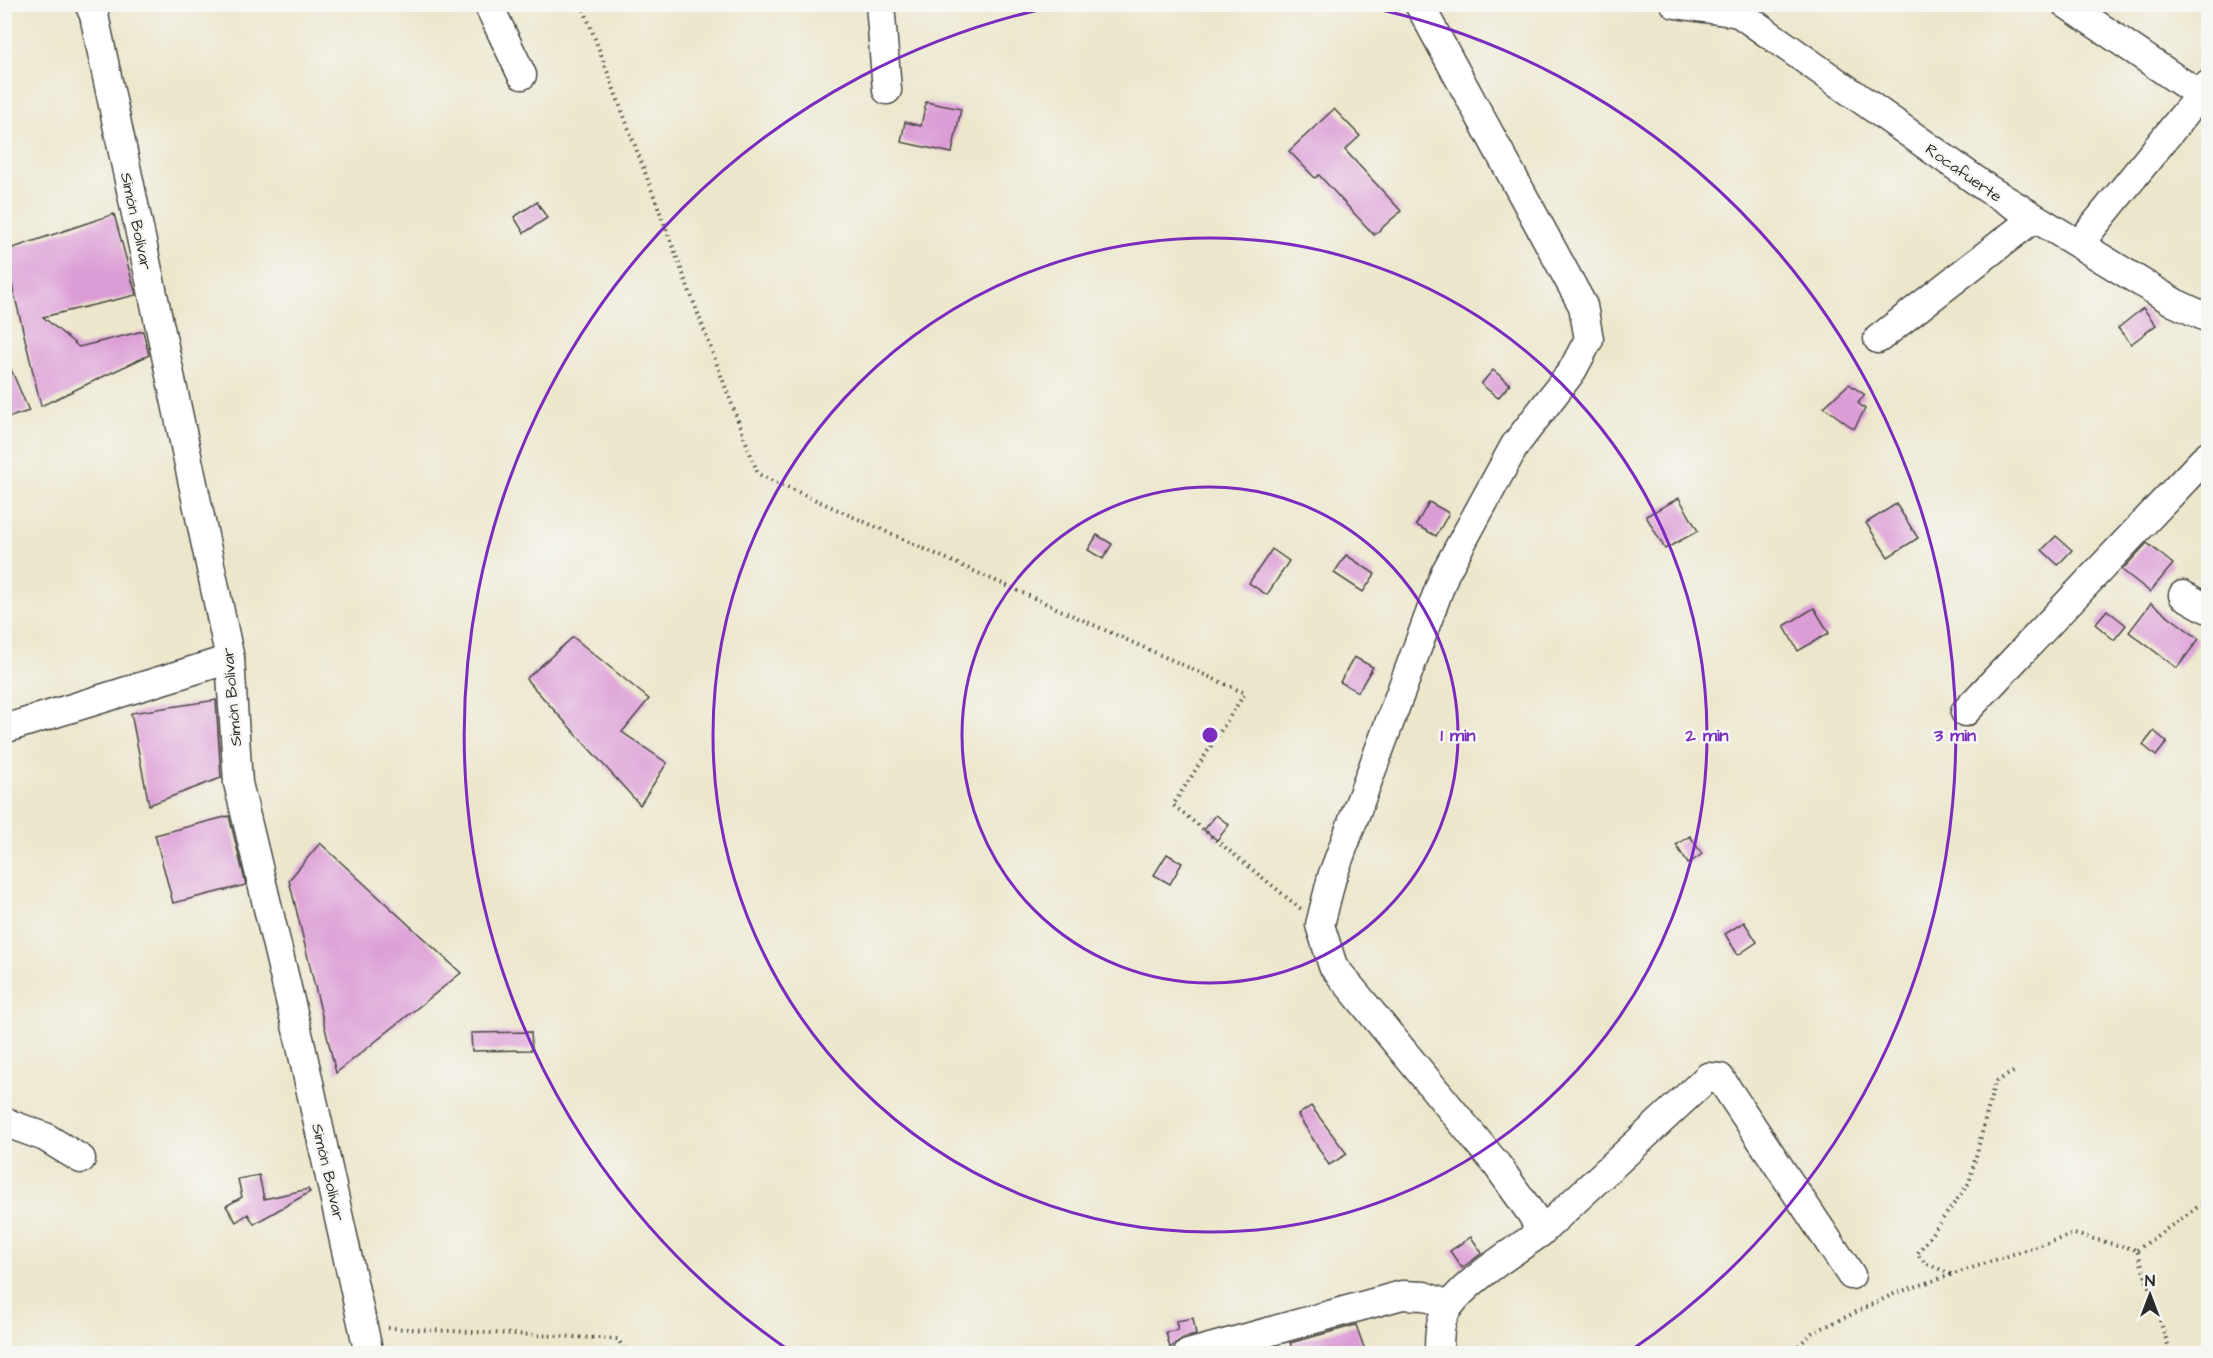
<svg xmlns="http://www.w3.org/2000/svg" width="2213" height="1358" font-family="'Architects Daughter',sans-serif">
  <rect width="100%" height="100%" fill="#f6f6f2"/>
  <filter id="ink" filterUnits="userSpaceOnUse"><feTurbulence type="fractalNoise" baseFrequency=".0167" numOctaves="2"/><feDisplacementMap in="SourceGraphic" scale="12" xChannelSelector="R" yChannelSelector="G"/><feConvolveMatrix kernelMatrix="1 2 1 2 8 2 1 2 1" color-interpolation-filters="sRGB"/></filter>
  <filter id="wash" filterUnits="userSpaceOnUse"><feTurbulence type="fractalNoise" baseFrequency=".008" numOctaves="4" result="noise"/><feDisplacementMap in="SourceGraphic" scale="24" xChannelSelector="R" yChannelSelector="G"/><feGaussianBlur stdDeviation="1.35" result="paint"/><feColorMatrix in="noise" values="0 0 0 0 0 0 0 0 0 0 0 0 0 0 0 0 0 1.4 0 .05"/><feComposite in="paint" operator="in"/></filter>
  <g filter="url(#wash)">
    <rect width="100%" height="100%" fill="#ece6cb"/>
    <g id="blocks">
      <g fill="#dc9dd6">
        <polygon points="926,102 961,109 952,153 901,142 905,122 921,126"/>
        <polygon points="1334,109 1360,136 1345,150 1401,211 1374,235 1319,175 1315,178 1289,151"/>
        <polygon points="537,202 547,218 524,233 514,217"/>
        <polygon points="114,214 136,295 43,317 79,347 143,331 149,355 41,406 4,251"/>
        <polygon points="2143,308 2156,325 2131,344 2118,328"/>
        <polygon points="4,353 29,411 4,419"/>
        <polygon points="1493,370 1510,384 1498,398 1481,384"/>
        <polygon points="1849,384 1865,395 1858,403 1865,409 1854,429 1824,407"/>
        <polygon points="1679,498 1698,531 1665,549 1646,516"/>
        <polygon points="1429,502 1449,513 1436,536 1416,525"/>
        <polygon points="1896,504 1918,538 1888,557 1866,523"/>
        <polygon points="1097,535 1112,544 1103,559 1088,550"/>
        <polygon points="2056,536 2072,550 2058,565 2042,550"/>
        <polygon points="2147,543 2173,564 2150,592 2122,570"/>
        <polygon points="1272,549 1289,561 1267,595 1249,583"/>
        <polygon points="1346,555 1375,574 1363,592 1334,573"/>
        <polygon points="2151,603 2199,639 2177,668 2129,632"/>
        <polygon points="1814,608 1829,633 1798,651 1784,626"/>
        <polygon points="2107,610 2126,625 2114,640 2095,624"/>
        <polygon points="573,637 649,699 622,732 667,763 640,805 526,679"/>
        <polygon points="1354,657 1373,667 1358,692 1340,682"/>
        <polygon points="216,700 221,778 149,805 131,713"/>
        <polygon points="2154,731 2167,742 2156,756 2143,745"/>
        <polygon points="1216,815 1229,825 1217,840 1204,830"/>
        <polygon points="229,816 246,885 173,903 155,835"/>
        <polygon points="1690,836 1702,854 1688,864 1676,845"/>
        <polygon points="320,843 461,973 336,1073 289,880"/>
        <polygon points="1167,854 1182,863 1170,884 1154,875"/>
        <polygon points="1744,922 1757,942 1738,955 1725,934"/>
        <polygon points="531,1032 532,1050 472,1051 471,1033"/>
        <polygon points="1311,1106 1347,1154 1329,1165 1298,1115"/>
        <polygon points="259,1175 264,1199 308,1189 310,1192 254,1224 248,1214 236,1222 226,1206 242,1197 238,1179"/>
        <polygon points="1471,1237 1482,1253 1462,1268 1450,1251"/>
        <polygon points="1193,1318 1196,1335 1183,1338 1170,1348 1166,1332 1178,1330 1176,1321"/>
        <polygon points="1356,1325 1366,1353 1294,1353 1290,1343"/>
      </g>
    </g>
  </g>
  <g filter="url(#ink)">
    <use href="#blocks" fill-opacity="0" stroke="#484743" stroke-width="1.5"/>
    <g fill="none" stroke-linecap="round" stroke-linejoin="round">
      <g stroke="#484743" stroke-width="31">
        <g id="minor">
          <polyline points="89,4 94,15 230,659 238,783 300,1042 369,1354"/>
          <polyline points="488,4 522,75"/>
          <polyline points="880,4 887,90"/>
          <path d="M1419,4L1583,306L1589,339L1572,371L1515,445L1445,573L1332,877L1320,925L1333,966L1497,1165L1533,1216L1540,1233C1513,1252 1469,1279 1450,1305C1439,1318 1439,1337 1439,1354"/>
          <polyline points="1675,4 1739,13"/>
          <polyline points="1737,4 1739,13 1988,189 2175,303 2208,318"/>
          <polyline points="2066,4 2200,95"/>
          <polyline points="2079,244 2208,85"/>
          <polyline points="1878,339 2034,218"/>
          <polyline points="2183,595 2208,609"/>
          <polyline points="1965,712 2208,455"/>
          <polyline points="4,729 230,659"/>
          <polyline points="4,1122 45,1137 81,1159"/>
          <polyline points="1540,1233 1708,1077 1720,1078 1851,1275"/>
          <polyline points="1188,1354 1402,1295 1424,1296 1449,1305"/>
        </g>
      </g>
      <g stroke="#484743" stroke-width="4" stroke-dasharray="1.5 4.5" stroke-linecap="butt">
        <polyline points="582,4 758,474 1245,693 1173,805 1301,909"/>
        <polyline points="2137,1250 2199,1206 2208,1203"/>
        <polyline points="1951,1274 1925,1263 1917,1254 1969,1183 1995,1082 2015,1071"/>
        <polyline points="388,1328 618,1339 626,1354"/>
        <polyline points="1790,1354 1812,1333 1896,1293 2074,1234 2137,1250 2171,1354"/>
      </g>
      <use href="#minor" stroke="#fff" stroke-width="28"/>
    </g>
  </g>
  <g fill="none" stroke="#7b2cbf" stroke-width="3">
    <circle cx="1210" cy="735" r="248"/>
    <circle cx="1210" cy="735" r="497"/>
    <path d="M793 1353A745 745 0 0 1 1061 5M1359 5A745 745 0 0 1 1627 1353"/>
  </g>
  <g text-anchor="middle" stroke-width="5" stroke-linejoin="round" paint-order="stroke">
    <g font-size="16" fill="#2b2b2b" stroke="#f6f6f2">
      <text transform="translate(1964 172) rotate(35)" y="6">Rocafuerte</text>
      <text transform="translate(137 221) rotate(78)" y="6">Simón Bolívar</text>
      <text transform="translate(231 697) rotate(-95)" y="6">Simón Bolívar</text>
      <text transform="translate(329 1172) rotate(77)" y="6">Simón Bolívar</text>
    </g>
  </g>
  <circle cx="1210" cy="735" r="9" fill="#7b2cbf" stroke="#f6f6f2" stroke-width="3"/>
  <g font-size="18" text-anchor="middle" font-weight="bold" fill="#7b2cbf" stroke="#f6f6f2" stroke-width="5" stroke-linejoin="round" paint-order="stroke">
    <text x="1458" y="741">1 min</text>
    <text x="1707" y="741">2 min</text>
    <text x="1955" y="741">3 min</text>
  </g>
  <rect width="2213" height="1358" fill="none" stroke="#f6f6f2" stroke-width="24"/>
  <g transform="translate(2150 1295)" stroke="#f6f6f2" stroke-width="4.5" paint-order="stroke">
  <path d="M0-4.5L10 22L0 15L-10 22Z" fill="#2b2b2b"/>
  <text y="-9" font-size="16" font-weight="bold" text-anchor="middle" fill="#2b2b2b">N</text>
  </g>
</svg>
